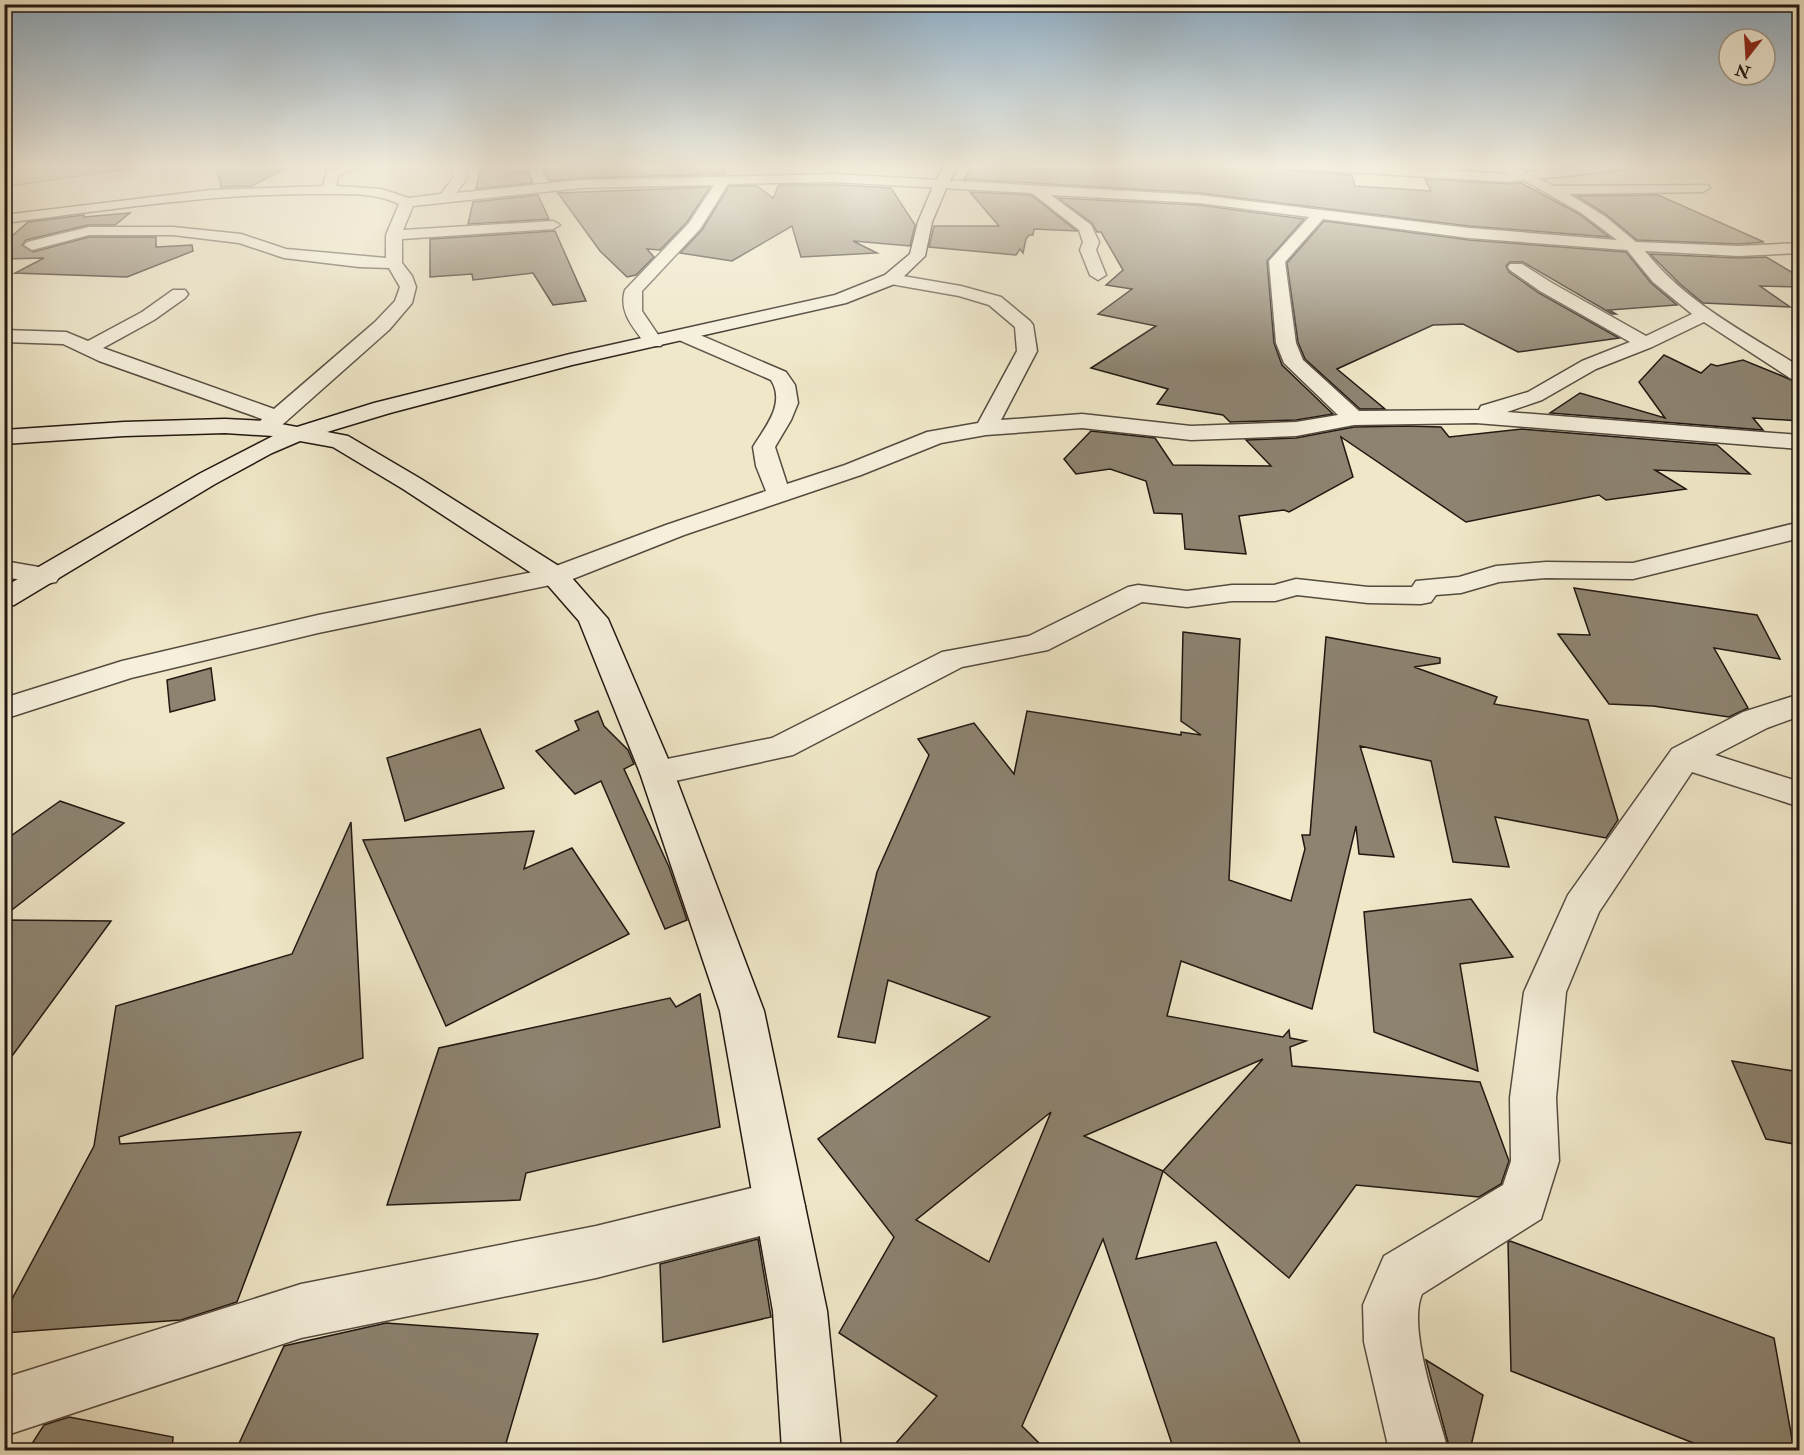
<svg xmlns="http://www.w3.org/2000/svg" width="1804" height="1455" font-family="'IM FELL Double Pica',serif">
  <rect width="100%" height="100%" fill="#efe7c8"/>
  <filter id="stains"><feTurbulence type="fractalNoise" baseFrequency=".00333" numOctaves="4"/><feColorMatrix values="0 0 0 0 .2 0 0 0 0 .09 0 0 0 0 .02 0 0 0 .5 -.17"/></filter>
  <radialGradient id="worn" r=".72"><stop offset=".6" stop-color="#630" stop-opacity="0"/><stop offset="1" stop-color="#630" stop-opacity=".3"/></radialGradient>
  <polygon fill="#ccc4a9" stroke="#776e5d" stroke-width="1.5" points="5,164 160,164 5,187"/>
  <g fill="#8d8370" stroke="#221711" stroke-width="1.5" fill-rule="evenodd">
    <polygon points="271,164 294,164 252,186 221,187 217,170"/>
    <polygon points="481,164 507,164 507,172 528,171 533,183 476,189"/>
    <polygon points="588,164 725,164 725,174 581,178 550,181 542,170 590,167"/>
    <polygon points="973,164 1028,164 1029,169 1074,168 1076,164 1274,164 1282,170 1352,175 1355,186 1431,191 1425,179 1509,184 1521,183 1579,214 1609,237 1469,226 1199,193 964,179"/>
    <polygon points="779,185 841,185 891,188 915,225 910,246 853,241 877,253 801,257 792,226 732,261 680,253 702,230 729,186 757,186 773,198"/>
    <polygon points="710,187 687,222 660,250 647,249 654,257 636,275 627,277 600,251 558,193"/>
    <polygon points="970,192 1031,195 1077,231 1034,229 1033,235 1029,235 1026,239 1023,253 1020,249 1016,255 929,247 934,226 999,226"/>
    <polygon points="538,195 549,219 468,224 473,202"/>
    <polygon points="1658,195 1764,242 1739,244 1637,240 1607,215 1577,196"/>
    <polygon points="1058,198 1199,205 1304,219 1267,261 1274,343 1282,365 1333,414 1296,420 1230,422 1223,415 1157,404 1168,389 1091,368 1156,326 1098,314 1132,289 1106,285 1123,270 1101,232 1097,232 1092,223"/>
    <polygon points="130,213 115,225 88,225 26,240 22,245 33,252 89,237 156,237 156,247 192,245 193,251 127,277 15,273 44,258 4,259 4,243 28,222 84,215 84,217"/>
    <polygon points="1324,221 1469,240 1626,252 1651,283 1677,305 1609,310 1616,314 1612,314 1523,262 1510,262 1506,266 1509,272 1539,293 1619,338 1518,352 1463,324 1433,325 1337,369 1385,409 1360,409 1305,359 1298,342 1287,263"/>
    <polygon points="555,231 586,301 553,305 533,273 473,280 472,274 430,277 430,239"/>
    <polygon points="1650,254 1739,258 1766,257 1800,277 1800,287 1760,286 1790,307 1703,303 1680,284"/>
    <polygon points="1664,355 1701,373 1711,364 1717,366 1743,360 1780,375 1800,384 1800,421 1753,418 1763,430 1550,413 1580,393 1665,418 1639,382"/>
    <polygon points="1407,426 1441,427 1449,437 1522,429 1717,445 1750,474 1655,470 1686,489 1606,500 1599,495 1466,522 1341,437 1353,477 1289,512 1284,510 1239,516 1246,554 1185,549 1182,514 1154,513 1146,481 1110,469 1076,474 1064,459 1091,431 1155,438 1173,465 1271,466 1246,440 1296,438 1354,427"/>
    <polygon points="1574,588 1757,615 1780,659 1714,648 1748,708 1729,717 1653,706 1609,704 1558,634 1590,635"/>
    <path d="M1183,632L1240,639L1229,880L1291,901L1305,849L1302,835H1310L1326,637L1440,658V663L1414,667L1497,697L1494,704L1588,720L1618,820L1606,838L1495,817L1509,867L1453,862L1431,761L1360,746L1394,857L1359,854L1356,826L1312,1009L1181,961L1167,1016L1283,1037L1289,1030L1290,1038L1306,1041L1290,1047L1292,1066L1480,1082L1509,1161L1501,1184L1479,1197L1356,1185L1289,1278L1163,1171L1136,1259L1216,1242L1303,1450H1174L1103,1239L1022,1426L1046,1450H890L937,1396L839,1333L894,1237L818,1139L990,1017L888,980L875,1043L838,1037L877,872L929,755L918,739L974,723L1014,774L1027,711L1181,735V732L1201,735L1181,721ZM1263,1059L1163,1171L1084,1136ZM1051,1112L989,1262L916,1220Z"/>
    <polygon points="211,668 215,700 170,712 167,680"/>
    <polygon points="598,711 604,726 628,750 634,764 624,769 669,867 687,920 665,929 601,781 575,794 536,751 579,730 575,721"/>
    <polygon points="480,729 504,788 405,821 387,758"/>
    <polygon points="60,801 124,823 4,916 4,841"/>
    <polygon points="351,822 363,1058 119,1137 120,1144 301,1132 237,1302 181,1320 4,1333 4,1314 94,1146 116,1006 292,954"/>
    <polygon points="534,831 524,869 572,848 629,934 446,1026 363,840"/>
    <polygon points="1471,899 1513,957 1460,964 1478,1071 1374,1032 1364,912"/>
    <polygon points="4,920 111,921 4,1067"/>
    <polygon points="700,994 720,1127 526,1173 520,1200 387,1205 439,1048 670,998 676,1007"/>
    <polygon points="1732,1061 1800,1072 1800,1145 1766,1139"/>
    <polygon points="758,1239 771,1317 663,1342 660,1264"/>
    <polygon points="1510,1241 1774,1338 1794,1450 1711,1450 1511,1371 1508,1242"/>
    <polygon points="386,1323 538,1334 504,1450 236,1450 284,1346"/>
    <polygon points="1426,1360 1483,1395 1470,1450 1450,1450"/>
    <polygon points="69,1417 173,1437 172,1450 28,1450 44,1425"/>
  </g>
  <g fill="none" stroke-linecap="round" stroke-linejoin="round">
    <g stroke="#554b3f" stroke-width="3">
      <g id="street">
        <path d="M346,164H365L338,176L336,186L381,189L409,198L441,194L453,178L454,164H466L467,178L456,193L581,180L834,174L1199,195L1469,228L1617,240L1580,212L1546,193L1523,180L1509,182L1282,168L1276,164H1350L1509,174L1493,164H1510L1526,172L1598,164H1643L1637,168L1539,179L1554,186L1708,185L1710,188L1703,192L1569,194L1606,217L1636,242L1739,246L1800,243V253L1739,256L1645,251C1686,303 1745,332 1800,367V382L1793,380L1704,322L1652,347L1596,369L1542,400L1507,412L1800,435V449L1476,423L1354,425L1296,436L1191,440L1082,428L986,435L941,443L861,475L684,535L565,582L318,633L131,678L4,719V698L122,661L318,615L548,569L666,525L766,491L756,466L753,447C765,427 786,404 771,380L679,340L677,336L679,332H693L786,372L795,385L798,403L791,420L775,447L787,484L845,465L927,432L978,423L1017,351L1015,327L989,305L959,296L885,283L883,279L885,275L891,274L961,286L1001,297L1030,321L1033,325L1037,351L1001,420L1082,414L1191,426L1296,422L1338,415L1284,363L1276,343L1269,261L1309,217L1199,203L1051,195L1091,225L1099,242L1096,250L1106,275L1098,280L1090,275L1080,250L1083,242L1079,230L1032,193L834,182L728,184L700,229L642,291V311L663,342L661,346H647C635,329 618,313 625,290L689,223L714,185L581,188L413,206L403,230L553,221L560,225L553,229L402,239V263L412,276L416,287L412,303L389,330L273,433L265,435L257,433L254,428L262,419L99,361L63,344L4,342V330L66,332L88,341L142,312L173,290H185L188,294L185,298L154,320L103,348L274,409L375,322L395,301L400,287L389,268L359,267L284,258L239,243L173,235H89L32,250L24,245L27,242L89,227H173L241,234L286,249L386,258V235L399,204C375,192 345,194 318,194C213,193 109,210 4,223V215L211,190L323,186L327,171ZM1323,219L1469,238L1627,250L1653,282L1692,314L1646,336L1552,283L1522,264H1510L1508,267L1510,270L1540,291L1630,342L1582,361L1528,392L1481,406L1479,410L1359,411L1303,360L1296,343L1285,262Z"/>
        <polygon points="1800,522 1800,538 1633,579 1546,578 1499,582 1461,593 1436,595 1431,602 1421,604 1368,603 1297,595 1275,601 1232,601 1187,607 1142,602 1048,650 962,667 793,755 657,785 645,781 640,773 645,765 657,761 772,738 942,652 1029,636 1128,587 1138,585 1187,591 1232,585 1274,585 1296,579 1368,587 1412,587 1416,581 1459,577 1496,566 1546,562 1633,563"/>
        <polygon points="4,561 56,570 60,576 56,582 46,584 4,577"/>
        <path d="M1800,694V716L1767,728L1715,755L1800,782V807L1692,772L1599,912L1566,992L1556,1098L1559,1161L1541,1219L1422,1294C1407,1328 1438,1412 1448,1450H1389L1364,1342L1363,1305L1371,1286L1384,1256L1503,1185L1511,1161L1510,1098L1524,992L1568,895L1672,749L1743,712Z"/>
        <polygon points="780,1181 798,1188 805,1206 798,1224 780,1231 596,1278 301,1338 4,1436 4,1378 301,1284 596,1226"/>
      </g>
    </g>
    <g stroke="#221711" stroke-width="3">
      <polygon id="secondary" points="946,164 959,164 948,184 932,222 925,256 897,283 846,303 572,365 390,413 327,432 348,436 421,479 565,570 608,619 674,773 764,1011 827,1311 841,1450 782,1450 773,1311 720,1011 640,773 579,621 545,582 403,489 333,447 300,441 272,453 215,484 14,605 4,607 4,587 199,474 273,436 225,433 124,436 4,444 4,430 124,422 225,419 265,421 297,427 374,403 570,354 835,295 885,275 910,254 918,222 934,184"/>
    </g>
    <use href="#street" fill="#f5efdb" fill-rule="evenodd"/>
    <use href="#secondary" fill="#f5efdb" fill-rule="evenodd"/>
  </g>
  <linearGradient id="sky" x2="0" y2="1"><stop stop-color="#8facc2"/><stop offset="0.45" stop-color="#f8f4e6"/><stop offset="1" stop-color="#f8f4e6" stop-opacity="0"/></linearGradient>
  <rect width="1804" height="368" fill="url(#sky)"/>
  <rect width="1804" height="1455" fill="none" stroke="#efe7c8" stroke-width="24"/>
  <rect x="6" y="6" width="1792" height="1443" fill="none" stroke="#221711" stroke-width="3"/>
  <rect x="12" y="12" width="1780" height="1431" fill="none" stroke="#221711" stroke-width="1.5"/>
  <g transform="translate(1747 57) rotate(197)"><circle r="28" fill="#f5efdb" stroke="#a1998a" stroke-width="1.5"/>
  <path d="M0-4.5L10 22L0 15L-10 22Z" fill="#8f2418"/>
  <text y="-9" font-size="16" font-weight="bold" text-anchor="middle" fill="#221711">N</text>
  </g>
  <rect width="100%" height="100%" filter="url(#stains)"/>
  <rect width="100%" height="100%" fill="url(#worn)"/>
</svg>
